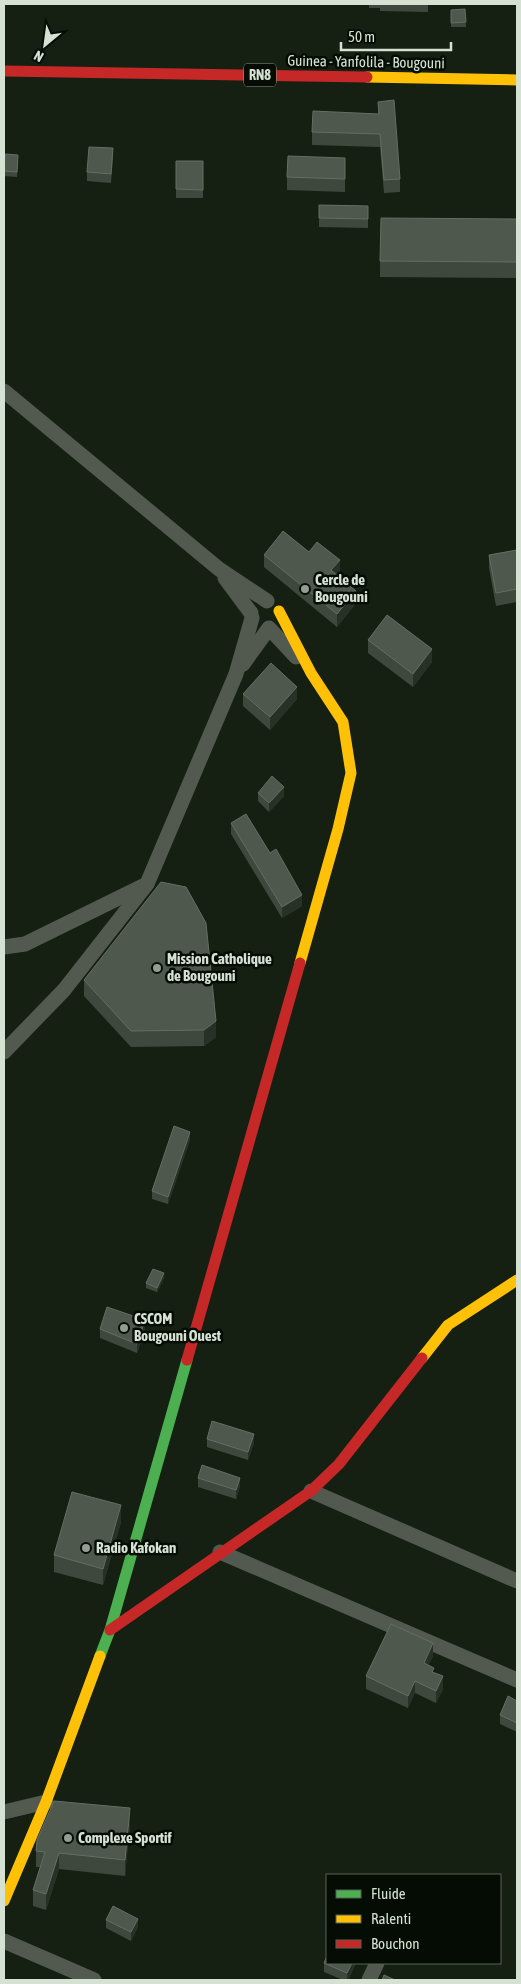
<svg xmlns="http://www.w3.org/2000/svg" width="521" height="1984" font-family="'Asap Condensed',sans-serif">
  <rect width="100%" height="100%" fill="#152013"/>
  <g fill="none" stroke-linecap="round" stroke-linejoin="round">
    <g stroke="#525a50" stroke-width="15">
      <polyline points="4,391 219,569 267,601"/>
      <polyline points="225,578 251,613"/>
      <polyline points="243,664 269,628 296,657"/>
      <polyline points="4,947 25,944 143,886"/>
      <polyline points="4,1052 64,990 147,884 236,674 252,618"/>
      <polyline points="311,1491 517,1581"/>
      <polyline points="220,1552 517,1680"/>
      <polyline points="4,1812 46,1802"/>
      <polyline points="4,1941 94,1980"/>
      <polyline points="369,1980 377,1963"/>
    </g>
    <polyline stroke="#4caf50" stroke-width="11" points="100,1656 110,1630 187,1360"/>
    <g stroke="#ffc107" stroke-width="11">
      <polyline points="367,77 517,80"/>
      <polyline points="279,611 311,673 343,722 351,773 338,829 300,963"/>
      <polyline points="422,1358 448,1325 517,1280"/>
      <polyline points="4,1901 46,1802 100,1656"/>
    </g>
    <g stroke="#c62828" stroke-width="11">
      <polyline points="4,71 367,77"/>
      <polyline points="187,1360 300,963"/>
      <polyline points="110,1630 311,1491 339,1464 422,1358"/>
    </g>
  </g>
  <g fill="#3f483d">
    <polygon points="369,4 428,4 428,12 380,11 380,8 369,8"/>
    <polygon points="465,9 466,27 451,27 451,10"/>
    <polygon points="378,102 400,179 400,192 384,193 380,147 312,145 312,132 378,114"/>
    <polygon points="5,154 18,159 17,177 4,176"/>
    <polygon points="113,157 111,183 87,181 87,172"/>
    <polygon points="345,158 345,192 287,190 287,177"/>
    <rect x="176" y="161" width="27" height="37"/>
    <polygon points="319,205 368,206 368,228 319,227"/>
    <polygon points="517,219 517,278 380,277 380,261"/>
    <polygon points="517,550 517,602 496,606 489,568 489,555"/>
    <polygon points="309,552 340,573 337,575 356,603 337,627 264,567 264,555"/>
    <polygon points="368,640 432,662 413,687 368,653"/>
    <polygon points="243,694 297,699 270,730 243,706"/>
    <polygon points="258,793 284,796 269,812 258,801"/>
    <polygon points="231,823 270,853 302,906 282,918 231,834"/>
    <polygon points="186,887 216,1037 204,1046 131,1047 84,996 84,980"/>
    <polygon points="190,1140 168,1204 152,1199 152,1191"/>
    <polygon points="164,1278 157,1292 146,1288 146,1283"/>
    <polygon points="100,1329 145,1329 137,1353 100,1338"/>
    <polygon points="207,1439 254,1443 248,1460 207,1447"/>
    <polygon points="198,1478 240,1486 236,1499 198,1487"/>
    <polygon points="121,1522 103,1585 54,1572 54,1555"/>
    <polygon points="433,1656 428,1665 434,1673 443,1689 436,1703 415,1693 408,1708 366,1689 366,1676"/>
    <polygon points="517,1701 517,1732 500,1724 500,1715"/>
    <polygon points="130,1824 125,1876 59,1869 46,1910 33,1906 33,1890 40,1867 36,1867 36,1851"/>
    <polygon points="106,1920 138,1927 131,1941 106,1928"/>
    <polygon points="324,1963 356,1963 348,1980 343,1980 324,1972"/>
  </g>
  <g fill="#283126">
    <polygon points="340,560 340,573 331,583 331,570"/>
    <polygon points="356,591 356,603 337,627 337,614"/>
    <polygon points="432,649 432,662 413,687 413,674"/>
    <polygon points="297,687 297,699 270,730 270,717"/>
    <polygon points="284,787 284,796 269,812 269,803"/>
    <polygon points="302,895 302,906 282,918 282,907"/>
    <polygon points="216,1021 216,1037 204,1046 204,1030"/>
    <polygon points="190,1132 190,1140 168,1204 168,1197"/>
    <polygon points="164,1273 164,1278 157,1292 157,1288"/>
    <polygon points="145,1320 145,1329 137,1353 137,1344"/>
    <polygon points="254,1434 254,1443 248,1460 248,1452"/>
    <polygon points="240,1478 240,1486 236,1499 236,1490"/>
    <polygon points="121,1505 121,1522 103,1585 103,1569"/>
    <polygon points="433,1643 433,1656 424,1675 424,1663"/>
    <polygon points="443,1676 443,1689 436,1703 436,1691"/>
    <polygon points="415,1681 415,1693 408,1708 408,1696"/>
    <polygon points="130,1808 130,1824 125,1876 125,1860"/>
    <polygon points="59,1853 59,1869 46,1910 46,1894"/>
    <polygon points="138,1919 138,1927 131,1941 131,1932"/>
    <polygon points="352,1963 356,1963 348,1980 347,1980 347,1973"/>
  </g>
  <g fill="#4f584d" stroke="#646e62">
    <polygon points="465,9 466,22 451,23 451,10"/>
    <polygon points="394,100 400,179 384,180 380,134 312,132 313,111 379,114 378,102"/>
    <polygon points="89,147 113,148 111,174 87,172"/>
    <polygon points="5,154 18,155 17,172 4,171"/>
    <polygon points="288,156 345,158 345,179 287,177"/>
    <polygon points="176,161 203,161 203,190 176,189"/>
    <polygon points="319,205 368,206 368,219 319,218"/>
    <polygon points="381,218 517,219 517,262 380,261"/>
    <polygon points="283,531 309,552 317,542 340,560 331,570 356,591 337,614 264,555"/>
    <polygon points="517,550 517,589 496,593 489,555"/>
    <polygon points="387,615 432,649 413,674 368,640"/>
    <polygon points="271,663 297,687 270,717 243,694"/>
    <polygon points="272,776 284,787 269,803 258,793"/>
    <polygon points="246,814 270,853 276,849 302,895 282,907 231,823"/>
    <polygon points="161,882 186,887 206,923 216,1021 204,1030 131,1031 84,980"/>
    <polygon points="174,1126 190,1132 168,1197 152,1191"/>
    <polygon points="153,1269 164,1273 157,1288 146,1283"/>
    <polygon points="107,1307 145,1320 137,1344 100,1329"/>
    <polygon points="212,1421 254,1434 248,1452 207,1439"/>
    <polygon points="202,1465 240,1478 236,1490 198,1478"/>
    <polygon points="72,1492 121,1505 103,1569 54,1555"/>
    <polygon points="391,1624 433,1643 424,1663 434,1668 432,1672 443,1676 436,1691 415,1681 408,1696 366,1676"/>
    <polygon points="508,1696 517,1701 517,1723 500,1715"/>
    <polygon points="54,1801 130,1808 125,1860 59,1853 46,1894 33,1890 45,1852 36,1851 37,1840"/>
    <polygon points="113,1906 138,1919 131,1932 106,1920"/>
    <polygon points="327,1956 327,1963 352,1963 347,1973 324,1963"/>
    <polygon points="384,1975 395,1980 382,1980"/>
  </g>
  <g fill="#929e90" stroke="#050c04" stroke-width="2">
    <circle cx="305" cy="589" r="5"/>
    <circle cx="157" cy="968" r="5"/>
    <circle cx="124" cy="1328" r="5"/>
    <circle cx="86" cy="1548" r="5"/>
    <circle cx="68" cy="1838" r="5"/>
  </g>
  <g text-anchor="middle" stroke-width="5" stroke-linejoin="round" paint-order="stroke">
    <rect fill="#050c04" stroke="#97a295" stroke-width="1" x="244" y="63.5" width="32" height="23" rx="4"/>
    <g font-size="14" font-weight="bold" fill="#d5e2d3">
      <text x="260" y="80">RN8</text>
    </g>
    <g font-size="15" fill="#d5e2d3" stroke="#050c04">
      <text transform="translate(366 62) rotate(1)" y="5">Guinea - Yanfolila - Bougouni</text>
    </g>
    <g font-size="15" font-weight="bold" fill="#d5e2d3" stroke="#050c04" text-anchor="start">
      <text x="315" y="585">Cercle de<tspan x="315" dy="17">Bougouni</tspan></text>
      <text x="167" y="964">Mission Catholique<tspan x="167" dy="17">de Bougouni</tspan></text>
      <text x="134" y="1324">CSCOM<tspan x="134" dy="17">Bougouni Ouest</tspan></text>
      <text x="96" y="1553">Radio Kafokan</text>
      <text x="78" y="1843">Complexe Sportif</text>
    </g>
  </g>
  <rect width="521" height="1984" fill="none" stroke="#d5e2d3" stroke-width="10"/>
  <rect x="326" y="1874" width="175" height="90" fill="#050c04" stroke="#586257"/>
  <rect x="336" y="1890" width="25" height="8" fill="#4caf50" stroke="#586257"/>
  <text x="371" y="1899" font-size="15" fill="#d5e2d3">Fluide</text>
  <rect x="336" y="1915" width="25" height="8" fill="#ffc107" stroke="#586257"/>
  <text x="371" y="1924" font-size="15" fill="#d5e2d3">Ralenti</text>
  <rect x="336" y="1940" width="25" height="8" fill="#c62828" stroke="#586257"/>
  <text x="371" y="1949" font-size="15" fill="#d5e2d3">Bouchon</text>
  <g transform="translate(45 45) rotate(209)" stroke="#050c04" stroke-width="4" paint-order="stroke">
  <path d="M0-4L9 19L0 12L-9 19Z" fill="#d5e2d3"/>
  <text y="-8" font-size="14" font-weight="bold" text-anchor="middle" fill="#d5e2d3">N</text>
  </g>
  <path d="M341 42v8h110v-8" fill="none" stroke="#d5e2d3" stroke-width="2.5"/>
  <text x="348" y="42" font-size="15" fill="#d5e2d3" stroke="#050c04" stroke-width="4" paint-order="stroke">50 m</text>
</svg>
